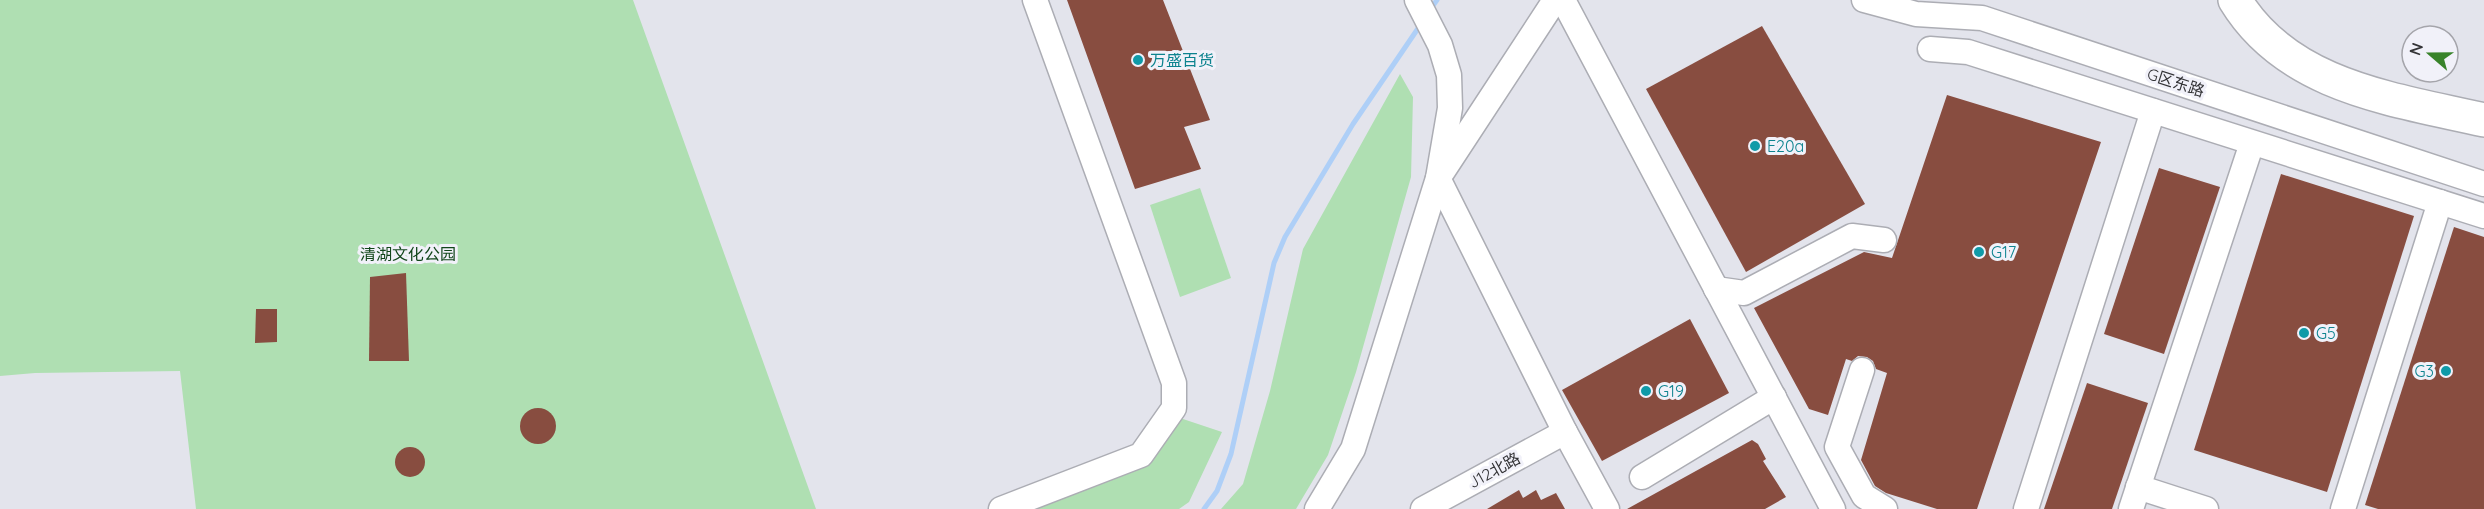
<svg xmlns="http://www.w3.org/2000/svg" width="2484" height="509" font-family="Quicksand,'Noto Sans SC',sans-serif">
  <rect width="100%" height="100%" fill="#e3e4ec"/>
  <g fill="#afdfb2">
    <polygon points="0,0 633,0 816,509 196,509 180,371 35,373 0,376"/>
    <polygon points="1400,74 1413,97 1411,177 1356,372 1328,455 1296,509 1221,509 1243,484 1270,391 1303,249"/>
    <polygon points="1200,188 1231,278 1180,297 1150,205"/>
    <polygon points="1180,418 1222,432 1189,502 1179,509 1035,509 1151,461"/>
  </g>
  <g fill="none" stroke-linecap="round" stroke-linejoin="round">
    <g stroke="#aecff7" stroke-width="5">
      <polyline points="1429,11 1437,0"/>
      <polyline points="1204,509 1217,491 1231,454 1274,263 1285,237 1353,124 1421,24"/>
    </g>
  </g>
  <g fill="#884d40">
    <polygon points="1067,0 1163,0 1210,120 1184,127 1201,169 1135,189"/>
    <polygon points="1762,26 1865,204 1746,272 1646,89"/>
    <polygon points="1947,95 2101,142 1977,509 1937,509 1886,493 1875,486 1861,460 1887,373 1876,369 1873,361 1867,357 1858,356 1852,361 1846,359 1828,415 1809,409 1754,308 1864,252 1892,258"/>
    <polygon points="2159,168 2220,187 2164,354 2104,334"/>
    <polygon points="2281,174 2414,216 2327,492 2194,450"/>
    <polygon points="2454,227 2484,237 2484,509 2378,509 2365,505"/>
    <polygon points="406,273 409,361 369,361 370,277"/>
    <polygon points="256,309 277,309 277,342 255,343"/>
    <polygon points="1690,319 1729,393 1602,461 1562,390"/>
    <polygon points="2087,383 2148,403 2112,509 2044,509"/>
    <circle cx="538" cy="426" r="18"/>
    <polygon points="1752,440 1758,444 1766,459 1763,461 1786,497 1765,509 1627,509"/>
    <circle cx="410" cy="462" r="15"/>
    <polygon points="1519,490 1523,498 1536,490 1541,500 1556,493 1565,509 1487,509"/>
  </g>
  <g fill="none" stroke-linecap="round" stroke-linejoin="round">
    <g stroke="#acadb4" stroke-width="27">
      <g id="minor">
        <polyline points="1563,0 1833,509"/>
        <polyline points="1864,0 1916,14 1982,18 2484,184"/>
        <polyline points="1930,49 1968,52 2484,216"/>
        <polyline points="1443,171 1555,0"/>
        <polyline points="1438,178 1565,432 1607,509"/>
        <polyline points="1716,289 1744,293 1852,236 1884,240"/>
        <polyline points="1862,370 1837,447 1864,496 1885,509"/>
        <polyline points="1642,477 1774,397"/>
        <polyline points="2138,487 2206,509"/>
        <polyline points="1001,509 1141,455 1174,408 1174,383 1035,0"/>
        <polyline points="1317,509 1353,449 1438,178 1450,108 1449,75 1440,45 1417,0"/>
        <polyline points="1423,509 1565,432"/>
        <polyline points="2026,509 2153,111"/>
        <polyline points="2131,509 2252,143"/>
        <polyline points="2343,509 2440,202"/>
      </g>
    </g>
    <g stroke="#acadb4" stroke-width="36">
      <path id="highway" d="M2235,0C2288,87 2393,99 2484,120"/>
    </g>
    <use href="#minor" stroke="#fff" stroke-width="24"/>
    <use href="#highway" stroke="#fff" stroke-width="33"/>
  </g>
  <g fill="#0f9aa8" stroke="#f1f1f9" stroke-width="2">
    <circle cx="1138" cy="60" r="6"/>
    <circle cx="1755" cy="146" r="6"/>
    <circle cx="1979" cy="252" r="6"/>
    <circle cx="2304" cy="333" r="6"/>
    <circle cx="2446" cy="371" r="6"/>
    <circle cx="1646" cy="391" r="6"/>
  </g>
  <g text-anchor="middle" stroke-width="6" stroke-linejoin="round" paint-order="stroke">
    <g font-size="16" fill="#0d838f" stroke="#f1f1f9" text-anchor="start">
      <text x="1150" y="66">万盛百货</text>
      <text x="1767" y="152">E20a</text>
      <text x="1991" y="258">G17</text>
      <text x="2316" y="339">G5</text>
      <text x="2434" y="377" text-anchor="end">G3</text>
      <text x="1658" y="397">G19</text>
    </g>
    <g font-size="16" fill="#343437" stroke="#f1f1f9">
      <text transform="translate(2176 82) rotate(18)" y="6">G区东路</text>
      <text transform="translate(1494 470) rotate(-29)" y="6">J12北路</text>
    </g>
    <g font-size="16" fill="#11461a" stroke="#f1f1f9">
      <text x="408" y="260">清湖文化公园</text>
    </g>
  </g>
  <g transform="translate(2430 54) rotate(290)"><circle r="28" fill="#f1f1f9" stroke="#a5a5ab" stroke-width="1.5"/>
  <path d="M0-4.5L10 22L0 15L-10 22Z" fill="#38832a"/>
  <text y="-9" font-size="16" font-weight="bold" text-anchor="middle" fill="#343437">N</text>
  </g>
</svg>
